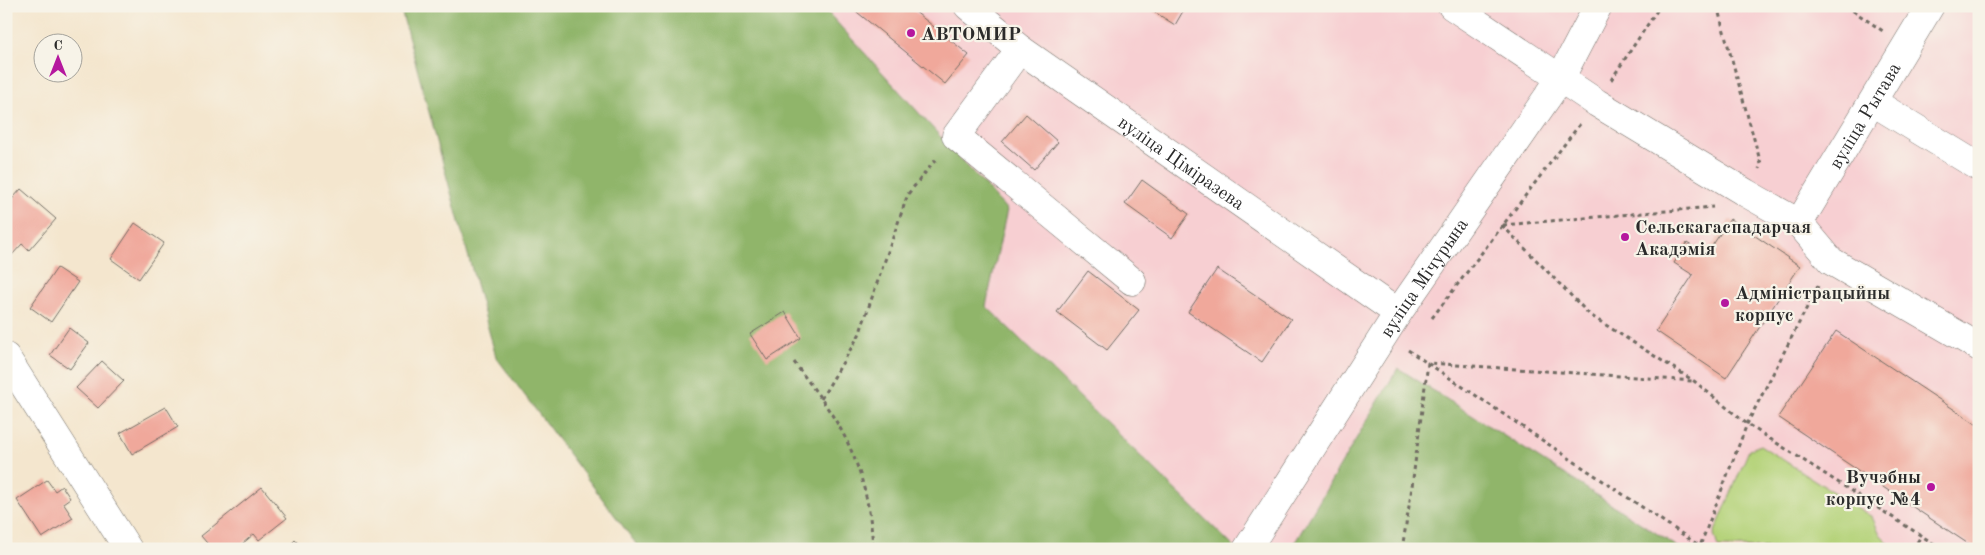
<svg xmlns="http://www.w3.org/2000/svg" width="1985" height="555" font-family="'Old Standard TT',serif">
  <rect width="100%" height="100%" fill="#f7f3e8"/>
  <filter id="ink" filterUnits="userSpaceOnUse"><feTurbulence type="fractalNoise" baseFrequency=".02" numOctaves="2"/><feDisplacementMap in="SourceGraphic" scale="10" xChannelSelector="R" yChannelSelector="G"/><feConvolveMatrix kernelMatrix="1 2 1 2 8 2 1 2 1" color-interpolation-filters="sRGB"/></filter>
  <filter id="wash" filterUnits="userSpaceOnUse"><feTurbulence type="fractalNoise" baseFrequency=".0096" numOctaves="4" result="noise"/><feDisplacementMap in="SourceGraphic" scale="20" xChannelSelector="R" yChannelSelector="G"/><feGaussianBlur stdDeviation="1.12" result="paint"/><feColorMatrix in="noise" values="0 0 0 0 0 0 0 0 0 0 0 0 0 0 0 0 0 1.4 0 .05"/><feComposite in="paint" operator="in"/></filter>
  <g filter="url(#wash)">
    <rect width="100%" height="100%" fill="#f4e6ce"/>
    <polygon fill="#f7cfd2" points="522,6 1979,6 1979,549 1134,549"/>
    <polygon fill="#b5d37a" stroke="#707f52" points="1760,445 1872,517 1880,534 1894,549 1718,547 1714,534 1749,450"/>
    <g fill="#90b56a" stroke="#5e704a">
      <polygon points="400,6 822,6 1007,210 986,306 1236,549 640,549 496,357"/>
      <polygon points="1398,368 1681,549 1291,549"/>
    </g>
    <g id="blocks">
      <g fill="#f0a89b">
        <polygon points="854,6 908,6 969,55 945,84 852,8"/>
        <polygon points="1145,6 1186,6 1175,25"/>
        <polygon points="1026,114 1058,142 1034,170 1002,142"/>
        <polygon points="1142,180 1189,214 1172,238 1125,204"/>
        <polygon points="21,189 56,219 29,250 22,244 11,256 6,252 6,206"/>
        <polygon points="1730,219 1800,266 1726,378 1656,331 1693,275 1674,263 1687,243 1706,255"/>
        <polygon points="135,223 164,243 139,279 111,259"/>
        <polygon points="57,268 78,282 51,322 30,307"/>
        <polygon points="1217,269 1291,319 1262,362 1188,312"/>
        <polygon points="1088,271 1139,310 1107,350 1057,312"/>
        <polygon points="785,312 801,338 767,360 750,334"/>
        <polygon points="69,328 89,343 70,369 50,355"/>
        <polygon points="1836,331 1979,426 1979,549 1976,549 1778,417"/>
        <polygon points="102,361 124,381 98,408 76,388"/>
        <polygon points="166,407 178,427 132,454 120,433"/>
        <polygon points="47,480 55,491 62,486 70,498 63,503 73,518 42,538 17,500"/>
        <polygon points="262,487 287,518 259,540 254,534 236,549 212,549 201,536"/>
        <polygon points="295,540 303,549 286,549"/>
      </g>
    </g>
  </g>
  <g filter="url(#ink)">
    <use href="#blocks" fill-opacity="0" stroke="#716c64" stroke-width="1"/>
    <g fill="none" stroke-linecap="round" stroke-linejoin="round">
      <g stroke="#716c64" stroke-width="29">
        <g id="minor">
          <path id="s1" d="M968,6L1020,49L1398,313"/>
          <polyline points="1452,6 1597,103 1746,193 1799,223 1831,261 1979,347"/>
          <polyline points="1020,49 956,136 1132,281"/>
          <polyline points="1873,102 1979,167"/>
          <path id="s2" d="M1799,223L1930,6"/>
          <polyline points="6,357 128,549"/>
          <path id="s3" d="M1247,549L1398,313L1560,79L1598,6"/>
        </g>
      </g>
      <g stroke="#716c64" stroke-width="3" stroke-dasharray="4 4" stroke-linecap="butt">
        <polyline points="1717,6 1761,164 1759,169"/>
        <polyline points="1846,6 1883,31"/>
        <polyline points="1611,80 1660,6"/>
        <polyline points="1502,225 1590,315 1694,381 1747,424 1942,549"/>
        <polyline points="1503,225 1713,207"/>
        <polyline points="1432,318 1580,124"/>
        <polyline points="1408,350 1700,546"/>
        <path d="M794,362C809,383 827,405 840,428C861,465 871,507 873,549"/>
        <polyline points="821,399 859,335 908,194 938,157"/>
        <polyline points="1402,549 1411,494 1428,363 1693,381"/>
        <polyline points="1705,549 1700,546 1747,424 1818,286"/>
        <polyline points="1913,549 1921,536"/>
      </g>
      <use href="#minor" stroke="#fff" stroke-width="28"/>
    </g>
  </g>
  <g fill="#b5179e" stroke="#f7f3e8" stroke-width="2">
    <circle cx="911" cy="33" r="5"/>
    <circle cx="1625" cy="237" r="5"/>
    <circle cx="1725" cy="303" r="5"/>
    <circle cx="1931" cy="487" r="5"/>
  </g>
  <g text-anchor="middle" stroke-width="4.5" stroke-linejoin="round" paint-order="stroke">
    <g font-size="19" font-weight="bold" fill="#2b2b2b" stroke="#f7f3e8" text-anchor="start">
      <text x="921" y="40">АВТОМИР</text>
      <text x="1635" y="233">Сельскагаспадарчая<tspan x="1635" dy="22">Акадэмія</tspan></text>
      <text x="1735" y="299">Адміністрацыйны<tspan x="1735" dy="22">корпус</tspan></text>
      <text x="1921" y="483" text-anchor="end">Вучэбны<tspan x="1921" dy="22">корпус №4</tspan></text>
    </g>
    <g font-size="19" fill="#2b2b2b" stroke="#f7f3e8">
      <text dy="7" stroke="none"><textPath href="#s2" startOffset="126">вуліца Рытава</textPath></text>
      <text dy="7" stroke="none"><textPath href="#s1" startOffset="265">вуліца Ціміразева</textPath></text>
      <text dy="7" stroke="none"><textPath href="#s3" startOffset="324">вуліца Мічурына</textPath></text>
    </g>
  </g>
  <rect width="1985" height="555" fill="none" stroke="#f7f3e8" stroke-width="25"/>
  <g transform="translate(58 58)"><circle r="24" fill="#f7f3e8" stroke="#a5a39c"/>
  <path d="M0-4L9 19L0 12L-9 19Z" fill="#b5179e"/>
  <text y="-8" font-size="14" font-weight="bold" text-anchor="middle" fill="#2b2b2b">С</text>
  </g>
</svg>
